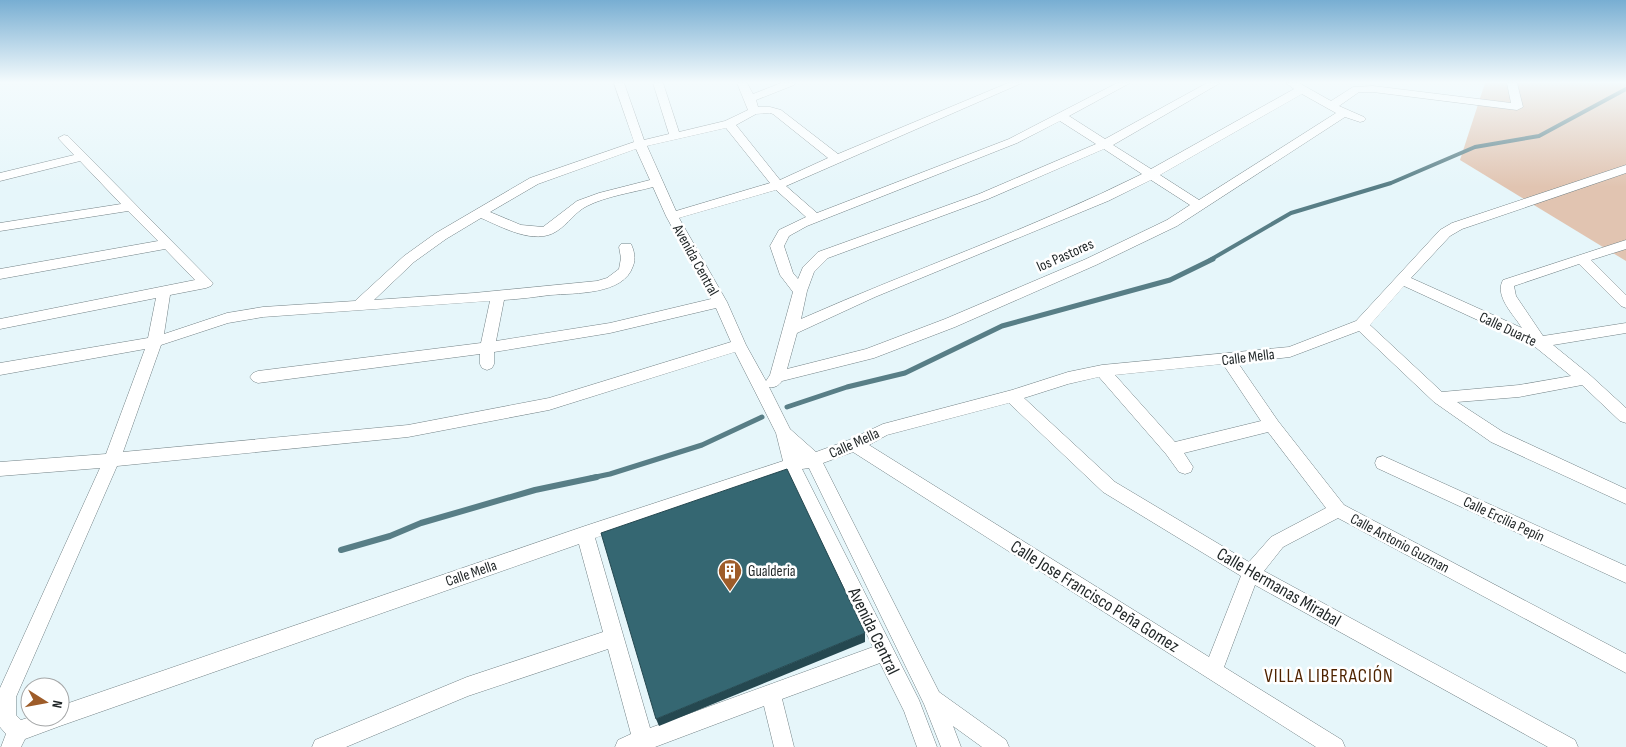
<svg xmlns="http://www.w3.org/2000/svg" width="1626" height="747" font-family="'Sofia Sans Condensed',sans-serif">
  <rect width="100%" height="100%" fill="#e6f6fa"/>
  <polygon fill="#e1c4b1" points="1485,83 1626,83 1626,261 1460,160"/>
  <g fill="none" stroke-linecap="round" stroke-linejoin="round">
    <polyline stroke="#587e86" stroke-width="4" points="1210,260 1291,213 1391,183 1475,147 1539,136 1626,89"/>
    <g stroke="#587e86" stroke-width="5">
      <polyline points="787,407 847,387 905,373 1002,326 1170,280 1213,259"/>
      <polyline points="591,478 610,474 702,445 762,417"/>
    </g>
    <polyline stroke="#587e86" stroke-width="6" points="341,550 390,536 421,523 535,490 597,477"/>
    <g stroke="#738286" stroke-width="1">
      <g id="street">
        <path d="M614,83H624L644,140L669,134L653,83H663L679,132L725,121L748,110L737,83H747L753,94L781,83H795L794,85L756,100L758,107H770L781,110L838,154L1008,83H1022L786,186L817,213L1009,139L1117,83H1130L1069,116L1105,139L1207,83H1220L1113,145L1151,169L1294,89L1286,83H1299L1331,101L1353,87L1373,86L1511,103L1507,83H1517L1523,107L1517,110L1373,92H1359L1339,106L1364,117L1366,119L1364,121L1360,122L1345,117L1177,226L1096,265L955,327L874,358L782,381C778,386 775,388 769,387L790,429L816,452L849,440L883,424L1012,390L1068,372L1102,365L1289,347L1356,321L1440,230L1452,223L1626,165V173L1462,229L1450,236L1411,278L1522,328C1514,315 1494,296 1503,280L1626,240V249L1591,260L1626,295V308L1621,306L1579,264L1514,286L1516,296L1543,336L1626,323V333L1553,345L1590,375L1626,408V423L1620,421L1582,385L1519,397L1457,402L1503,432L1626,489V504L1491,442L1434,402L1359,331L1290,357L1238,363L1278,421L1344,505L1626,654V673L1338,518L1283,547L1264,571L1575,740L1578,747H1548L1255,585L1224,667L1342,740L1345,747H1316L853,452L823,463L939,692L1006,740L1009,747H982L953,726L961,747H941L924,704L809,468L802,469L919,700L937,747H917L904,711L880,663L782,699L794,747H774L764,706L655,747H615L618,740L631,734L608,649L468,696L346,747H312L315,740L467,677L603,632L579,544L60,726L25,739L21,747H1L6,734L0,727V688L100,468L0,476V462L106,454L145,349L0,375V363L148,338L156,298L0,329V319L195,280L165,249L0,279V269L158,241L128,211L0,231V223L121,204L80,161L0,181V173L74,155L58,138L64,135L68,136L213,283L211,286L206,288L170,295L164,334L227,313L263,307L355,301L404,256L436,233L530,178L634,142ZM1302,94L1336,113L1199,200L1160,175ZM770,113L773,114L828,158L780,180L736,125L756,114ZM1060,121L1096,144L979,194L818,252L803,267L798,279L793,273L784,246L789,236L807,226L1017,143ZM726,128L770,183L676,211L647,146ZM636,149L650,180L599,193L577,201L543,227L521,225L490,212L538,184ZM1104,149L1142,174C1032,229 914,269 801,319L807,291L814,272L828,258L988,199ZM1151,180L1190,205L1167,220L1086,259L945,319L866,349L787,369L797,333L875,297L1108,201ZM653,187L666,216L711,299L610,323L496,341L504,300C520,299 535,297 550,295C575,293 624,295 633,266C636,259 634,250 631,244H621L619,247L621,258L619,269L607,278L597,281L474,293L374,300L414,262L446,239L481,218C502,227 535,246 557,231C568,224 575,212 587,206C607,196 631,193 653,187ZM776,190L806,217L779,230L770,246L780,275L793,292L770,375L766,381L746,345L727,302L679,218ZM1404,286L1534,346L1571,376L1519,385L1442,392L1370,325ZM490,301L481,343L258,371L253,373L250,377L253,381L258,383L480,354V364L482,368L487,370L492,368L494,364V352L610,333L716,308L731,342L549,398L408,425L123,452L161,345L228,323L263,317ZM735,352L776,433L783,461L585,526L60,706V717H30L21,720L16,715V697L117,466L408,437L549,410ZM1223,364L1261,421L1175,442L1115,375ZM1099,377L1166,454L1179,472L1185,474L1191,472L1193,467L1184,453L1268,432L1326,508L1271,537L1249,562L1115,482L1024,398L1068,384ZM1009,403L1103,492L1241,576L1209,657L869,445L887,435ZM788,473L873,647L650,728L595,538Z"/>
        <polygon points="1383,456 1626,566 1626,583 1377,468 1375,463 1377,458"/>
      </g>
    </g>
    <use href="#street" fill="#fff" fill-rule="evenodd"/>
  </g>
  <polygon fill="#254850" points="865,633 865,642 659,726 656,719"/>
  <polygon fill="#356772" stroke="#254850" points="787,469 865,633 656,719 601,533"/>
  <linearGradient id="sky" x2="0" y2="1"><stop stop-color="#78aed2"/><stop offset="0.44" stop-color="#f4fbfd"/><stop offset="1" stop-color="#f4fbfd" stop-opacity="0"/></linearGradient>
  <rect width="1626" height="187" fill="url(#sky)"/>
  <defs>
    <g id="building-pin" transform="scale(1.25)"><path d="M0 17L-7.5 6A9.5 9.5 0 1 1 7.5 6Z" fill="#9e5c29" stroke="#fff"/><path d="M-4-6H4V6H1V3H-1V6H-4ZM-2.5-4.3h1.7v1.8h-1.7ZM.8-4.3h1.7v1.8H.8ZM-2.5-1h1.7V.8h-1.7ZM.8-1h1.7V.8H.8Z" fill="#fff"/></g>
  </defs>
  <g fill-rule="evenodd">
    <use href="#building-pin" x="730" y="571"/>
  </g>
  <g text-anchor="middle" stroke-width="5" stroke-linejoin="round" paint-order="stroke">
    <g font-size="15" fill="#1e2425" stroke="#fff">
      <text transform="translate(1065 255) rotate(-24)" y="5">los Pastores</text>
      <text transform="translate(696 260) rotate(61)" y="5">Avenida Central</text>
      <text transform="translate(1508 329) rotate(25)" y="5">Calle Duarte</text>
      <text transform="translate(1248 357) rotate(-7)" y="5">Calle Mella</text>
      <text transform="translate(854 443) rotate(-24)" y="5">Calle Mella</text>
      <text transform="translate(1504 519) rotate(25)" y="5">Calle Ercilia Pepín</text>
      <text transform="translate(1400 543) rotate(28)" y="5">Calle Antonio Guzman</text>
      <text transform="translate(471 573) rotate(-19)" y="5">Calle Mella</text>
    </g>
    <g font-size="15" fill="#1e2425" stroke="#fff" text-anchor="start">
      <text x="748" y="576">Gualderia</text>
    </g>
    <g font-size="18" fill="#1e2425" stroke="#fff">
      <text transform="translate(1279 587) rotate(30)" y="6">Calle Hermanas Mirabal</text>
      <text transform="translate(1095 596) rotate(32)" y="6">Calle Jose Francisco Peña Gomez</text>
      <text transform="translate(874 631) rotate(64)" y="6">Avenida Central</text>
    </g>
    <g font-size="19" letter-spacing="1" fill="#4e2300" stroke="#fff">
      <text x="1329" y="682">VILLA LIBERACIÓN</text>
    </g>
  </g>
  <g transform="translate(45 702) rotate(101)"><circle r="24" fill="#ffffff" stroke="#a5a7a8"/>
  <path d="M0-4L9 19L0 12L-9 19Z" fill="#9e5c29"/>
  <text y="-8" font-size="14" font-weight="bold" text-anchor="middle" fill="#1e2425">N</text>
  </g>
</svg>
